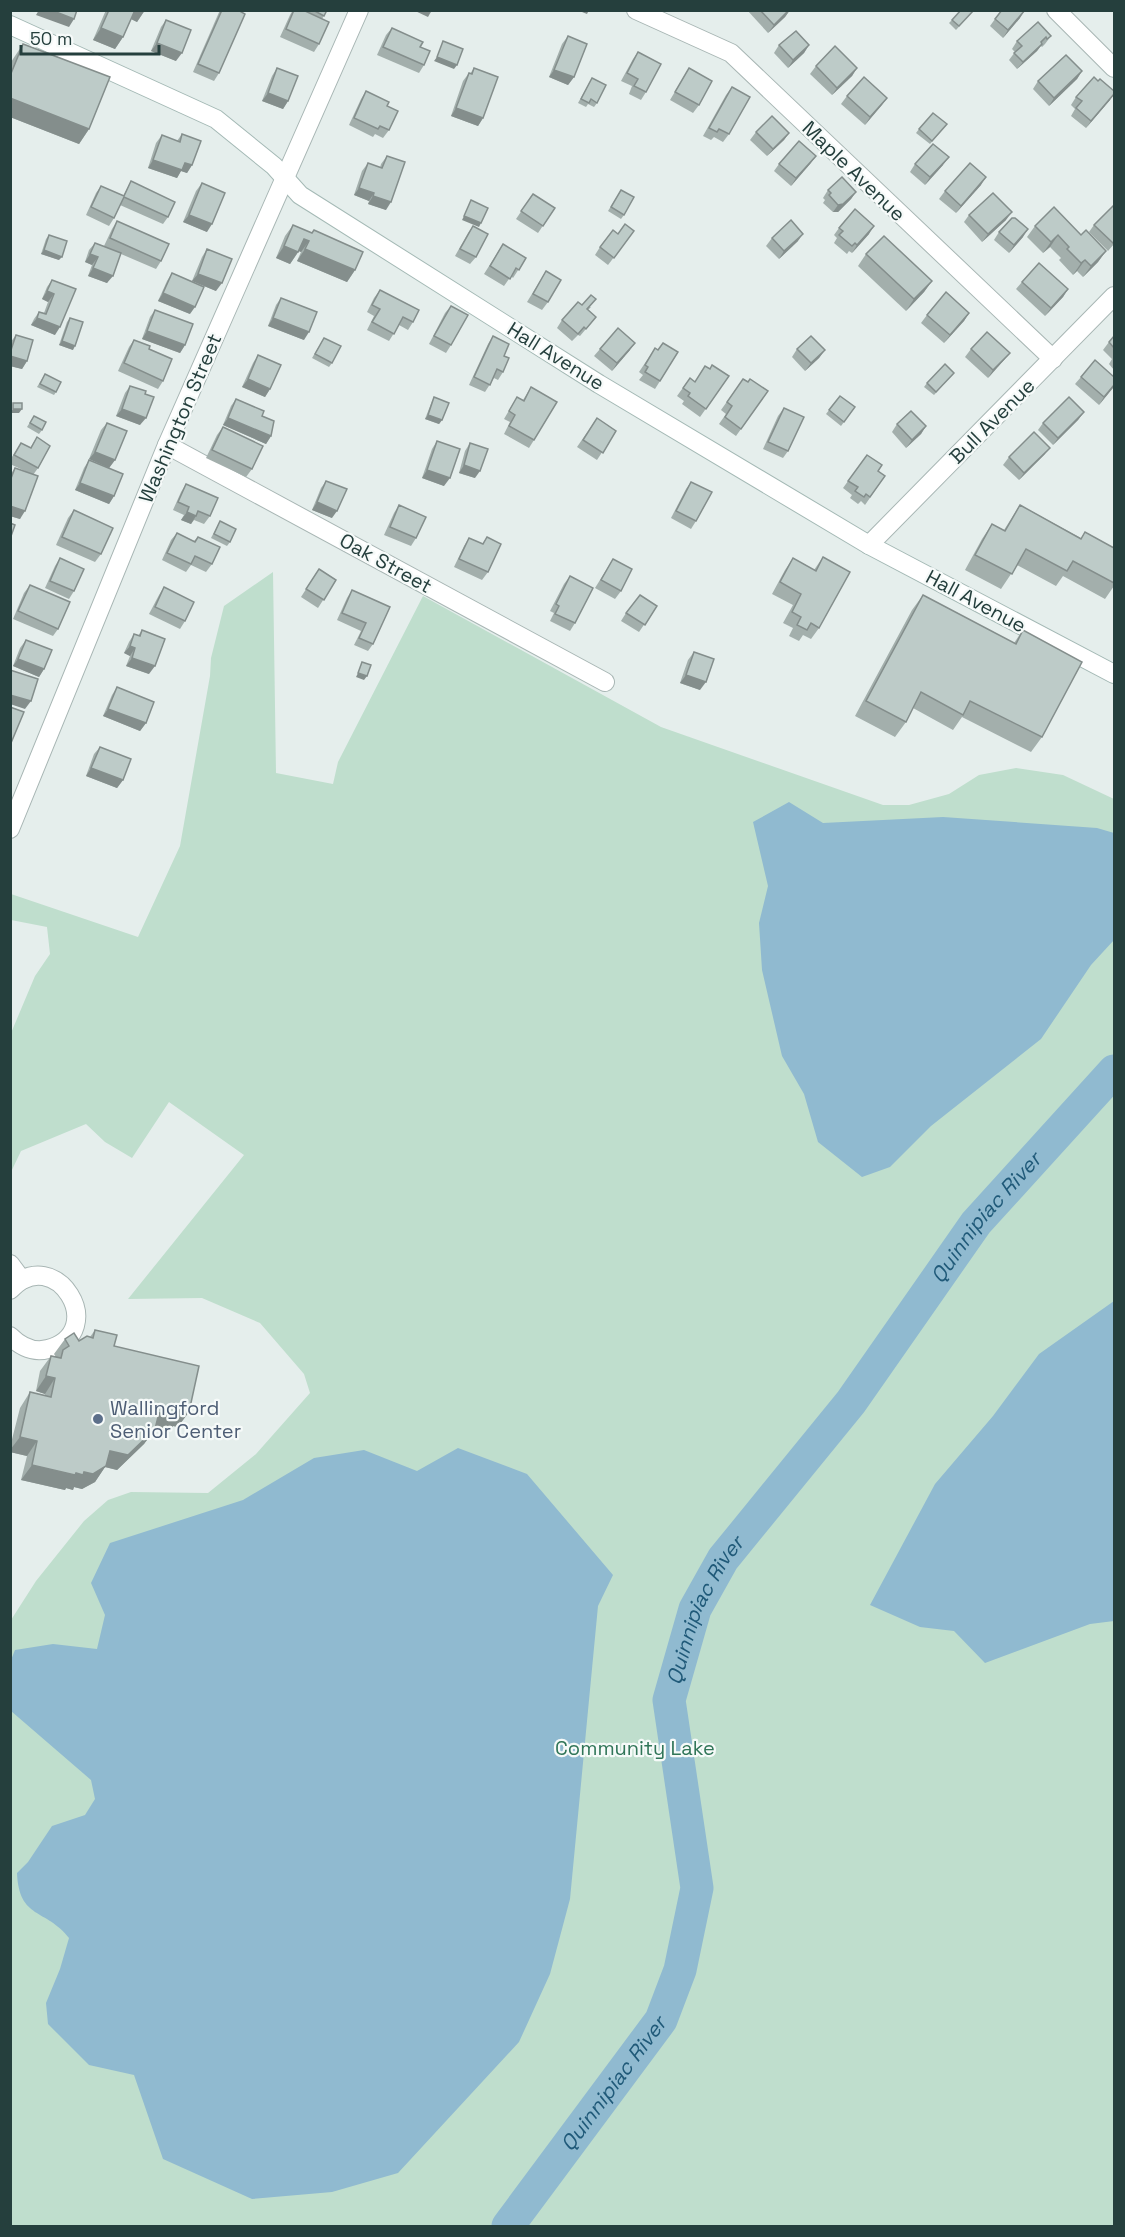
<svg xmlns="http://www.w3.org/2000/svg" width="1125" height="2237" font-family="'Space Grotesk',sans-serif">
  <rect width="100%" height="100%" fill="#e5eeec"/>
  <polygon fill="#bfdecd" points="273,572 276,773 333,784 338,762 423,596 661,727 883,805 909,805 949,794 979,775 1016,768 1063,775 1114,799 1114,2226 11,2226 11,1620 36,1581 84,1521 108,1500 131,1492 208,1493 256,1454 310,1393 304,1374 260,1323 202,1298 128,1299 244,1155 169,1102 132,1158 105,1142 86,1124 21,1151 11,1172 11,1033 35,976 50,954 47,927 11,920 11,894 138,937 180,846 210,676 211,658 224,606"/>
  <g fill="#90bad0">
    <polygon points="789,802 823,823 943,817 1097,828 1114,833 1114,940 1091,965 1041,1039 931,1126 890,1167 862,1177 818,1142 804,1094 782,1056 762,970 759,923 768,886 753,822"/>
    <polygon points="1114,1301 1114,1621 1090,1624 985,1663 954,1631 920,1627 870,1605 935,1484 993,1416 1039,1354"/>
    <path d="M458,1448L527,1474L613,1575L598,1606L570,1899L550,1974L519,2042L398,2173L332,2192L252,2199L163,2159L134,2075L89,2065L48,2024L46,2003L60,1969L69,1938C46,1908 19,1920 17,1873L28,1862L52,1826L85,1815L95,1799L91,1780L11,1711V1660L15,1650L53,1644L97,1649L105,1615L91,1583L110,1543L243,1500L314,1458L364,1450L417,1471Z"/>
  </g>
  <g fill="none" stroke-linecap="round" stroke-linejoin="round">
    <path stroke="#90bad0" stroke-width="33" id="s1" d="M508,2226L661,2020L680,1970L697,1888L669,1700L695,1609L723,1559L851,1402L976,1223L1114,1071"/>
    <g stroke="#a8b6b4" stroke-width="20">
      <g id="minor">
        <polyline points="636,10 731,53 1053,359"/>
        <polyline points="1056,10 1114,68"/>
        <polyline points="167,445 605,682"/>
        <polyline points="869,545 1114,296"/>
        <polyline points="10,829 167,445 359,10"/>
        <polyline points="10,1264 22,1280"/>
        <path d="M10,1290C55,1241 111,1332 48,1349C33,1353 21,1347 10,1336"/>
      </g>
    </g>
    <g stroke="#a4b9b5" stroke-width="20">
      <polyline id="secondary" points="10,25 216,119 274,166 300,195 599,384 869,545 1114,674"/>
    </g>
    <use href="#minor" stroke="#fff" stroke-width="18"/>
    <use href="#secondary" stroke="#fff" stroke-width="18"/>
  </g>
  <g fill="#a3afac">
    <polygon points="106,10 145,10 137,22 131,19 123,37 115,49 93,40"/>
    <polygon points="220,10 238,10 219,73 214,81 193,72"/>
    <polygon points="293,10 327,10 322,19 319,44 314,52 280,37 290,15"/>
    <polygon points="747,10 790,10 785,17 768,33"/>
    <polygon points="974,10 956,30 949,23 952,20"/>
    <polygon points="1020,18 1003,38 990,26 995,19"/>
    <polygon points="166,20 176,61 151,51 161,27"/>
    <polygon points="392,28 420,47 424,65 419,73 377,55 386,35"/>
    <polygon points="568,36 574,77 568,85 549,77 562,44"/>
    <polygon points="1051,36 1045,44 1042,47 1041,46 1037,51 1017,69 1009,60 1015,52 1012,49 1017,41"/>
    <polygon points="23,44 89,129 79,144 10,117 10,64 13,59"/>
    <polygon points="779,45 809,45 804,53 788,68 774,53"/>
    <polygon points="638,52 646,92 641,100 629,94 632,86 621,81 633,59"/>
    <polygon points="816,66 857,68 852,76 832,95 810,74"/>
    <polygon points="277,68 288,101 283,109 262,101 272,76"/>
    <polygon points="474,68 483,118 478,126 451,116 463,81 469,73 470,74"/>
    <polygon points="689,68 699,105 693,113 670,100"/>
    <polygon points="1082,71 1077,79 1049,106 1033,89 1038,81"/>
    <polygon points="592,78 597,103 594,107 588,104 586,107 578,103"/>
    <polygon points="1098,81 1110,100 1086,128 1071,116 1075,109 1071,105 1076,97"/>
    <polygon points="732,87 729,134 723,142 714,137 711,140 703,136 726,95"/>
    <polygon points="366,91 387,106 389,130 383,138 375,134 373,137 349,125 361,99"/>
    <polygon points="847,96 887,98 865,125 841,104"/>
    <polygon points="944,128 930,144 916,133 919,129"/>
    <polygon points="756,132 789,133 784,140 767,156 750,140"/>
    <polygon points="182,134 192,165 187,173 181,171 177,178 148,168 156,143 162,135 177,141"/>
    <polygon points="387,156 386,210 368,204 369,201 354,195 362,171 368,163 380,168 381,164"/>
    <polygon points="816,156 810,164 791,186 774,171 779,164"/>
    <polygon points="915,164 943,165 925,185 910,172"/>
    <polygon points="131,181 168,217 163,224 120,205 114,218 109,226 86,215 96,193 101,186 123,196"/>
    <polygon points="202,183 207,232 183,222 196,191"/>
    <polygon points="981,185 956,213 939,199 945,191"/>
    <polygon points="621,190 624,215 621,219 608,211"/>
    <polygon points="828,190 856,192 851,199 838,212 833,212 823,203 825,200 823,198"/>
    <polygon points="533,194 555,208 538,233 516,219"/>
    <polygon points="1114,208 1114,244 1108,251 1089,232 1094,225"/>
    <polygon points="969,215 1006,220 982,242 964,222"/>
    <polygon points="117,221 161,261 156,269 121,254 107,283 88,276 92,265 85,262 89,250 95,243 104,246 112,229"/>
    <polygon points="293,225 312,233 314,230 355,270 347,282 297,261 301,252 299,251 290,264 276,258 285,236"/>
    <polygon points="473,226 476,257 470,264 455,256 468,233"/>
    <polygon points="1035,226 1081,235 1106,251 1098,262 1083,277 1077,271 1073,275 1059,260 1061,258 1050,247 1043,253 1027,237"/>
    <polygon points="839,228 869,234 852,253 849,251 847,254 834,243 837,238 834,235"/>
    <polygon points="634,231 608,265 595,255 600,247 618,234"/>
    <polygon points="999,232 1023,237 1009,253 994,240"/>
    <polygon points="49,235 59,260 41,254 46,239"/>
    <polygon points="772,238 798,241 779,259 766,246"/>
    <polygon points="503,244 526,258 513,278 511,276 504,286 484,274"/>
    <polygon points="207,249 216,291 192,281 202,257"/>
    <polygon points="866,254 932,281 924,292 906,311 858,266"/>
    <polygon points="546,271 548,302 542,310 527,302"/>
    <polygon points="172,273 190,314 158,301 167,281"/>
    <polygon points="52,280 55,335 31,325 34,319 39,312 44,313 48,302 42,299 47,287"/>
    <polygon points="1022,282 1068,289 1063,297 1045,316 1016,289"/>
    <polygon points="380,290 413,322 408,330 399,325 389,341 367,330 374,316 367,312 374,298"/>
    <polygon points="281,298 304,340 268,326 276,305"/>
    <polygon points="582,305 591,307 588,310 596,317 580,336 578,335 572,341 557,328 562,320"/>
    <polygon points="451,306 451,345 446,353 429,344 445,313"/>
    <polygon points="155,310 185,345 180,353 142,339 150,317"/>
    <polygon points="969,313 964,321 944,343 921,323 927,315"/>
    <polygon points="70,318 73,350 59,345 67,322"/>
    <polygon points="16,335 27,361 22,369 10,366 10,343"/>
    <polygon points="493,336 504,356 503,372 498,380 494,378 485,392 469,385 488,344"/>
    <polygon points="1114,336 1114,370 1109,364 1112,359 1103,350 1109,342"/>
    <polygon points="324,338 332,363 329,367 312,358"/>
    <polygon points="134,340 149,349 163,381 158,389 118,371 129,347"/>
    <polygon points="663,343 660,381 655,389 639,380 643,375 639,372 655,348 658,350"/>
    <polygon points="600,349 630,350 612,371 594,356"/>
    <polygon points="797,349 825,350 819,358 805,371 792,357"/>
    <polygon points="971,349 1010,353 1004,360 988,378 965,357"/>
    <polygon points="258,355 270,389 265,397 242,387 253,363"/>
    <polygon points="710,369 729,376 700,417 682,404 684,401 677,396 690,378 695,382"/>
    <polygon points="954,373 934,395 924,387 927,383"/>
    <polygon points="45,374 56,392 54,395 37,387"/>
    <polygon points="1081,377 1114,377 1114,386 1099,405 1075,384"/>
    <polygon points="743,379 748,382 768,391 736,436 719,424 726,414 721,410"/>
    <polygon points="130,386 140,425 116,416 125,393"/>
    <polygon points="531,387 534,440 529,448 504,434 510,422 504,419 517,397 523,400"/>
    <polygon points="840,396 855,407 841,426 826,414"/>
    <polygon points="434,397 442,420 439,424 425,419 432,401"/>
    <polygon points="236,399 262,416 271,436 266,444 223,425 231,406"/>
    <polygon points="784,408 788,451 783,458 763,449 778,416"/>
    <polygon points="1084,412 1078,420 1053,445 1038,430 1043,423"/>
    <polygon points="34,416 42,430 39,434 27,427"/>
    <polygon points="597,418 616,431 597,460 577,447"/>
    <polygon points="107,423 115,460 109,468 89,459 101,430"/>
    <polygon points="897,424 926,426 921,434 906,448 892,432"/>
    <polygon points="223,427 252,469 246,477 206,458 217,435"/>
    <polygon points="37,437 38,468 33,475 20,519 10,516 10,475 15,468 27,472 10,464 10,460 21,443 30,448"/>
    <polygon points="437,441 444,486 422,478 432,449"/>
    <polygon points="470,443 475,478 459,473 465,451"/>
    <polygon points="1050,448 1044,455 1019,480 1003,465 1009,457"/>
    <polygon points="867,455 878,471 885,476 865,505 861,501 858,504 850,498 852,495 843,488"/>
    <polygon points="89,460 114,496 109,504 75,490 84,468"/>
    <polygon points="326,481 332,518 312,510 321,488"/>
    <polygon points="691,482 696,521 691,529 671,518 686,489"/>
    <polygon points="186,484 210,516 204,524 194,520 191,524 181,520 184,515 173,510 181,492"/>
    <polygon points="399,505 416,538 411,546 384,535 394,513"/>
    <polygon points="1020,505 1081,538 1085,532 1114,548 1114,586 1105,599 1063,576 1056,586 1017,565 1001,589 965,570 982,539 992,524 1004,530"/>
    <polygon points="74,510 101,554 95,562 56,545 68,518"/>
    <polygon points="220,521 230,542 227,546 211,538"/>
    <polygon points="177,533 194,541 198,537 212,564 206,572 191,565 186,572 162,560 171,540"/>
    <polygon points="487,537 488,572 482,580 454,567 464,546 469,538 482,544"/>
    <polygon points="823,557 819,628 811,639 803,635 799,641 789,636 793,628 783,623 793,605 772,594 785,570 793,558 814,570"/>
    <polygon points="60,558 74,591 69,599 45,588 55,566"/>
    <polygon points="613,559 621,591 615,599 595,588"/>
    <polygon points="319,569 336,580 318,608 301,597"/>
    <polygon points="570,576 575,623 570,631 550,621 554,613 550,611 564,584"/>
    <polygon points="30,585 58,629 53,636 13,619 24,593"/>
    <polygon points="164,587 185,621 180,629 149,614 159,595"/>
    <polygon points="352,590 390,607 373,644 368,651 354,645 361,631 337,620 347,598"/>
    <polygon points="923,595 1014,643 1023,630 1042,737 1031,752 962,717 953,730 913,708 906,722 895,737 855,716 912,610"/>
    <polygon points="657,606 639,632 621,621 626,613"/>
    <polygon points="142,630 149,674 126,666 130,656 124,653 129,642 134,634 138,636"/>
    <polygon points="26,640 44,669 39,677 13,666 20,648"/>
    <polygon points="694,652 700,690 680,683 688,660"/>
    <polygon points="117,687 146,723 140,731 103,716 112,695"/>
    <polygon points="100,747 123,780 117,788 86,776 94,754"/>
    <polygon points="95,1330 114,1346 178,1427 173,1426 168,1432 155,1429 144,1444 117,1470 105,1467 95,1482 82,1489 74,1487 73,1490 66,1488 65,1490 21,1480 27,1456 10,1452 10,1447 20,1408 30,1392 44,1396 45,1394 36,1391 40,1371 51,1356 56,1357 54,1354 65,1339 79,1341 90,1337"/>
  </g>
  <g fill="#848e8c">
    <polygon points="39,10 51,10 74,19 69,27 36,15"/>
    <polygon points="134,10 145,10 137,22 129,18"/>
    <polygon points="413,10 432,10 428,17"/>
    <polygon points="577,10 589,10 587,14"/>
    <polygon points="790,10 785,17 768,33 774,25"/>
    <polygon points="1025,10 1020,18 1003,38 1008,30"/>
    <polygon points="101,28 123,37 115,49 93,40"/>
    <polygon points="157,43 182,53 176,61 151,51"/>
    <polygon points="1042,44 1037,51 1017,69 1023,62"/>
    <polygon points="809,45 804,53 788,68 793,60"/>
    <polygon points="437,57 457,65 454,69 434,61"/>
    <polygon points="857,68 852,76 832,95 837,88"/>
    <polygon points="554,70 574,77 568,85 549,77"/>
    <polygon points="1082,71 1077,79 1049,106 1054,98"/>
    <polygon points="268,93 288,101 283,109 262,101"/>
    <polygon points="1114,94 1110,100 1086,128 1091,121"/>
    <polygon points="10,98 89,129 79,144 10,117"/>
    <polygon points="887,98 882,105 865,125 870,117"/>
    <polygon points="456,108 483,118 478,126 451,116"/>
    <polygon points="789,133 784,140 767,156 773,149"/>
    <polygon points="816,156 810,164 791,186 796,178"/>
    <polygon points="949,157 943,165 925,185 930,177"/>
    <polygon points="153,160 185,163 192,165 187,173 181,171 177,178 148,168"/>
    <polygon points="986,177 981,185 956,213 961,206"/>
    <polygon points="359,188 374,193 369,201 354,195"/>
    <polygon points="856,192 851,199 838,212 833,212 838,205"/>
    <polygon points="373,196 391,202 386,210 368,204"/>
    <polygon points="1012,212 1006,220 982,242 988,234"/>
    <polygon points="189,215 212,224 207,232 183,222"/>
    <polygon points="464,216 481,223 479,227 462,220"/>
    <polygon points="874,226 869,234 852,253 857,245"/>
    <polygon points="1028,229 1023,237 1009,253 1014,245"/>
    <polygon points="803,234 798,241 779,259 784,251"/>
    <polygon points="1058,235 1050,247 1043,253 1051,242"/>
    <polygon points="304,239 309,241 301,252 296,250"/>
    <polygon points="284,246 298,252 290,264 276,258"/>
    <polygon points="305,249 355,270 347,282 297,261"/>
    <polygon points="44,250 62,257 59,260 41,254"/>
    <polygon points="1106,251 1098,262 1083,277 1091,266"/>
    <polygon points="90,254 98,257 92,265 85,262"/>
    <polygon points="1085,260 1077,271 1073,275 1081,263"/>
    <polygon points="93,268 113,276 107,283 88,276"/>
    <polygon points="198,274 222,283 216,291 192,281"/>
    <polygon points="932,281 924,292 906,311 914,299"/>
    <polygon points="1068,289 1063,297 1045,316 1051,308"/>
    <polygon points="47,291 54,294 48,302 42,299"/>
    <polygon points="163,293 195,307 190,314 158,301"/>
    <polygon points="969,313 964,321 944,343 950,335"/>
    <polygon points="37,318 60,327 55,335 31,325"/>
    <polygon points="273,318 309,332 304,340 268,326"/>
    <polygon points="147,331 185,345 180,353 142,339"/>
    <polygon points="62,341 75,346 73,350 59,345"/>
    <polygon points="635,343 630,350 612,371 617,363"/>
    <polygon points="825,350 819,358 805,371 811,363"/>
    <polygon points="1010,353 1004,360 988,378 993,370"/>
    <polygon points="10,356 27,361 22,369 10,366"/>
    <polygon points="248,379 270,389 265,397 242,387"/>
    <polygon points="1114,385 1113,388 1099,405 1104,397"/>
    <polygon points="13,409 22,409 19,413 10,413"/>
    <polygon points="122,409 146,418 140,425 116,416"/>
    <polygon points="1084,412 1078,420 1053,445 1058,438"/>
    <polygon points="428,415 442,420 439,424 425,419"/>
    <polygon points="228,418 271,436 266,444 223,425"/>
    <polygon points="926,426 921,434 906,448 912,440"/>
    <polygon points="1050,448 1044,455 1019,480 1024,473"/>
    <polygon points="95,452 115,460 109,468 89,459"/>
    <polygon points="464,465 480,471 475,478 459,473"/>
    <polygon points="427,470 450,478 444,486 422,478"/>
    <polygon points="80,483 114,496 109,504 75,490"/>
    <polygon points="317,502 337,511 332,518 312,510"/>
    <polygon points="10,506 25,511 20,519 10,516"/>
    <polygon points="187,512 196,516 191,524 181,520"/>
    <polygon points="130,646 135,648 130,656 124,653"/>
    <polygon points="132,658 155,666 149,674 126,666"/>
    <polygon points="18,659 44,669 39,677 13,666"/>
    <polygon points="358,673 367,676 364,680 356,677"/>
    <polygon points="686,675 706,682 700,690 680,683"/>
    <polygon points="10,695 31,701 25,709 10,704"/>
    <polygon points="108,709 146,723 140,731 103,716"/>
    <polygon points="91,768 123,780 117,788 86,776"/>
    <polygon points="46,1376 55,1378 45,1394 36,1391"/>
    <polygon points="180,1410 189,1412 178,1427 173,1426 168,1432 148,1428 159,1413"/>
    <polygon points="155,1429 144,1444 117,1470 105,1467 95,1482 82,1489 74,1487 73,1490 66,1488 65,1490 21,1480 32,1465 84,1472 110,1451"/>
    <polygon points="20,1437 37,1441 27,1456 10,1452 10,1450"/>
  </g>
  <g fill="#bdcbc8" stroke="#848e8c" stroke-width="1.5">
    <polygon points="51,10 77,10 74,19"/>
    <polygon points="109,10 135,10 123,37 101,28"/>
    <polygon points="222,10 238,10 245,14 219,73 198,64"/>
    <polygon points="294,10 303,10 329,22 319,44 286,29"/>
    <polygon points="313,10 327,10 324,16"/>
    <polygon points="760,10 789,10 774,25"/>
    <polygon points="961,10 974,10 959,26 952,20"/>
    <polygon points="1002,10 1025,10 1008,30 995,19"/>
    <polygon points="166,20 191,30 182,53 157,43"/>
    <polygon points="1038,22 1051,36 1047,39 1046,37 1041,42 1042,44 1023,62 1014,53 1022,46 1017,41"/>
    <polygon points="392,28 423,42 420,47 430,51 424,65 383,47"/>
    <polygon points="796,31 809,45 793,60 779,45"/>
    <polygon points="568,36 587,44 574,77 554,70"/>
    <polygon points="443,41 463,49 457,65 437,57"/>
    <polygon points="23,44 110,77 89,129 10,98 10,76"/>
    <polygon points="835,46 857,68 837,88 816,66"/>
    <polygon points="638,52 661,64 646,92 634,86 638,79 627,73"/>
    <polygon points="1066,55 1082,71 1054,98 1038,81"/>
    <polygon points="277,68 298,76 288,101 268,93"/>
    <polygon points="474,68 498,77 483,118 456,108 469,73 472,74"/>
    <polygon points="689,68 712,81 699,105 675,92"/>
    <polygon points="864,77 887,98 870,117 847,96"/>
    <polygon points="1094,77 1098,81 1100,79 1114,91 1114,94 1091,121 1076,108 1082,101 1076,97"/>
    <polygon points="592,78 606,85 597,103 591,99 589,103 581,99"/>
    <polygon points="732,87 750,97 729,134 719,129 717,132 709,128"/>
    <polygon points="366,91 389,102 387,106 398,111 389,130 380,126 378,129 354,118"/>
    <polygon points="933,113 947,124 932,141 919,129"/>
    <polygon points="772,116 789,133 773,149 756,132"/>
    <polygon points="182,134 201,141 192,165 185,163 182,170 153,160 162,135 180,142"/>
    <polygon points="799,141 816,156 796,178 779,164"/>
    <polygon points="933,144 949,157 930,177 915,164"/>
    <polygon points="387,156 405,162 391,202 373,196 374,193 359,188 368,163 382,168"/>
    <polygon points="970,163 986,177 961,206 945,191"/>
    <polygon points="842,177 856,192 843,204 838,205 829,195 831,193 828,190"/>
    <polygon points="131,181 175,202 168,217 124,197 114,218 91,207 101,186 124,196"/>
    <polygon points="202,183 225,193 212,224 189,215"/>
    <polygon points="621,190 634,197 624,215 611,207"/>
    <polygon points="993,193 1012,212 988,234 969,215"/>
    <polygon points="533,194 555,208 543,226 521,211"/>
    <polygon points="471,200 488,208 481,223 464,216"/>
    <polygon points="1113,206 1114,208 1114,242 1113,243 1094,225"/>
    <polygon points="1054,207 1081,235 1086,230 1106,251 1091,266 1085,260 1081,263 1067,249 1069,247 1058,235 1051,242 1035,226"/>
    <polygon points="855,209 874,226 857,245 855,243 852,246 839,235 843,231 839,228"/>
    <polygon points="1012,218 1015,218 1028,229 1014,245 999,232"/>
    <polygon points="791,220 803,234 784,251 772,238"/>
    <polygon points="117,221 169,244 161,261 110,238"/>
    <polygon points="625,224 634,231 614,258 600,247 613,230 618,234"/>
    <polygon points="293,225 312,233 314,230 363,252 355,270 305,249 309,241 304,239 298,252 284,246"/>
    <polygon points="473,226 488,234 476,257 460,249"/>
    <polygon points="49,235 67,241 62,257 44,250"/>
    <polygon points="884,236 932,281 914,299 866,254"/>
    <polygon points="95,243 121,253 113,276 93,268 98,257 90,254"/>
    <polygon points="503,244 526,258 519,270 516,268 510,279 490,266"/>
    <polygon points="207,249 232,259 222,283 198,274"/>
    <polygon points="1039,263 1068,289 1051,308 1022,282"/>
    <polygon points="546,271 561,280 548,302 533,294"/>
    <polygon points="172,273 204,287 195,307 163,293"/>
    <polygon points="52,280 76,289 60,327 37,318 39,312 46,314 54,294 47,291"/>
    <polygon points="380,290 419,310 413,322 403,317 394,334 372,322 380,309 372,305"/>
    <polygon points="946,292 969,313 950,335 927,315"/>
    <polygon points="591,295 596,299 587,309 596,317 586,329 584,327 578,334 562,320 578,302 582,305"/>
    <polygon points="281,298 317,312 309,332 273,318"/>
    <polygon points="451,306 468,315 451,345 434,336"/>
    <polygon points="155,310 193,324 185,345 147,331"/>
    <polygon points="70,318 83,322 75,346 62,341"/>
    <polygon points="618,328 635,343 617,363 600,349"/>
    <polygon points="987,332 1010,353 993,370 971,349"/>
    <polygon points="16,335 33,340 27,361 10,356 10,353"/>
    <polygon points="493,336 509,344 504,356 509,358 503,372 497,369 490,385 474,377"/>
    <polygon points="811,336 825,350 811,363 797,349"/>
    <polygon points="1114,336 1114,348 1109,342"/>
    <polygon points="324,338 341,346 332,363 315,354"/>
    <polygon points="134,340 150,346 149,349 172,359 163,381 124,363"/>
    <polygon points="663,343 678,352 660,381 645,372 648,367 645,365 655,348 658,350"/>
    <polygon points="258,355 281,365 270,389 248,379"/>
    <polygon points="1095,360 1114,377 1114,385 1104,397 1081,377"/>
    <polygon points="945,364 954,373 936,392 927,383"/>
    <polygon points="712,365 729,376 706,409 688,396 690,393 683,388 690,378 695,382 705,366 710,369"/>
    <polygon points="45,374 61,382 56,392 40,384"/>
    <polygon points="743,379 748,382 750,379 768,391 741,429 725,417 732,406 727,402"/>
    <polygon points="130,386 146,391 145,394 154,397 146,418 122,409"/>
    <polygon points="531,387 557,402 534,440 509,426 515,415 509,411 517,397 524,401"/>
    <polygon points="840,396 855,407 844,422 829,410"/>
    <polygon points="434,397 449,403 442,420 428,415"/>
    <polygon points="1069,397 1084,412 1058,438 1043,423"/>
    <polygon points="236,399 264,411 262,416 274,421 271,436 228,418"/>
    <rect x="13" y="403" width="9" height="6"/>
    <polygon points="784,408 804,417 788,451 768,442"/>
    <polygon points="911,411 926,426 912,440 897,424"/>
    <polygon points="34,416 46,422 42,430 30,423"/>
    <polygon points="597,418 616,431 603,453 583,440"/>
    <polygon points="107,423 127,431 115,460 95,452"/>
    <polygon points="223,427 263,446 252,469 212,450"/>
    <polygon points="1034,432 1050,448 1024,473 1009,457"/>
    <polygon points="37,437 50,446 38,468 14,455 21,443 31,448"/>
    <polygon points="437,441 460,449 450,478 427,470"/>
    <polygon points="470,443 488,449 480,471 464,465"/>
    <polygon points="867,455 882,465 878,471 885,476 870,497 866,494 864,497 855,491 858,487 848,481"/>
    <polygon points="89,460 123,474 114,496 80,483"/>
    <polygon points="15,468 38,476 25,511 10,506 10,481"/>
    <polygon points="326,481 347,489 337,511 317,502"/>
    <polygon points="691,482 712,492 696,521 676,511"/>
    <polygon points="186,484 218,498 210,516 198,511 196,516 187,512 189,507 178,502"/>
    <polygon points="399,505 426,517 416,538 390,527"/>
    <polygon points="1020,505 1081,539 1085,532 1114,548 1114,583 1073,561 1067,571 1026,549 1012,574 975,555 992,524 1005,531"/>
    <polygon points="74,510 113,528 101,554 62,537"/>
    <polygon points="220,521 236,529 230,542 214,534"/>
    <polygon points="10,523 15,525 10,539"/>
    <polygon points="177,533 195,542 198,537 220,547 212,564 195,556 191,564 167,553"/>
    <polygon points="487,537 501,544 488,572 459,559 469,538 483,544"/>
    <polygon points="823,557 850,572 819,628 811,623 807,630 797,625 801,617 792,612 801,594 780,582 793,558 816,571"/>
    <polygon points="60,558 84,569 74,591 50,581"/>
    <polygon points="613,559 632,569 621,591 601,580"/>
    <polygon points="319,569 336,580 324,600 306,589"/>
    <polygon points="570,576 593,588 575,623 555,614 559,606 556,604"/>
    <polygon points="30,585 70,602 58,629 18,611"/>
    <polygon points="164,587 194,602 185,621 155,607"/>
    <polygon points="352,590 390,607 373,644 359,638 366,623 342,613"/>
    <polygon points="640,595 657,606 645,625 626,613"/>
    <polygon points="923,595 1016,644 1023,630 1082,662 1042,737 970,701 963,715 921,692 906,722 866,701"/>
    <polygon points="142,630 165,639 155,666 132,658 135,648 130,646 134,634 140,636"/>
    <polygon points="26,640 52,650 44,669 18,659"/>
    <polygon points="694,652 714,659 706,682 686,675"/>
    <polygon points="362,662 371,665 367,676 358,673"/>
    <polygon points="10,670 38,679 31,701 10,695"/>
    <polygon points="117,687 154,702 146,723 108,709"/>
    <polygon points="10,707 24,712 11,743 10,743"/>
    <polygon points="100,747 131,759 123,780 91,768"/>
    <polygon points="95,1330 117,1335 114,1346 199,1366 189,1412 180,1410 179,1417 159,1413 155,1429 128,1455 110,1451 106,1466 93,1474 84,1472 83,1475 76,1473 75,1475 32,1465 37,1441 20,1437 30,1392 51,1397 55,1378 46,1376 51,1356 61,1358 63,1350 69,1346 65,1339 74,1333 79,1341 87,1336 93,1338"/>
  </g>
  <circle fill="#5c6f8a" stroke="#f6faf9" stroke-width="2" cx="98" cy="1419" r="6"/>
  <g text-anchor="middle" stroke-width="4.5" stroke-linejoin="round" paint-order="stroke">
    <g font-size="20" fill="#253f3d" stroke="#f6faf9">
      <text transform="translate(854 171) rotate(44)" y="7">Maple Avenue</text>
      <text transform="translate(556 356) rotate(32)" y="7">Hall Avenue</text>
      <text transform="translate(180 418) rotate(-67)" y="7">Washington Street</text>
      <text transform="translate(992 421) rotate(-45)" y="7">Bull Avenue</text>
      <text transform="translate(386 563) rotate(29)" y="7">Oak Street</text>
      <text transform="translate(976 601) rotate(28)" y="7">Hall Avenue</text>
    </g>
    <g font-size="20" fill="#4e5e75" stroke="#f6faf9" text-anchor="start">
      <text x="110" y="1415">Wallingford<tspan x="110" dy="23">Senior Center</tspan></text>
    </g>
    <g font-size="20" fill="#307558" stroke="#f6faf9">
      <text x="635" y="1755">Community Lake</text>
    </g>
    <g font-size="21" font-style="italic" fill="#205a79" stroke="#f6faf9">
      <text dy="7" stroke="none"><textPath href="#s1" startOffset="1167">Quinnipiac River</textPath></text>
      <text dy="7" stroke="none"><textPath href="#s1" startOffset="681">Quinnipiac River</textPath></text>
      <text dy="7" stroke="none"><textPath href="#s1" startOffset="177">Quinnipiac River</textPath></text>
    </g>
  </g>
  <rect width="1125" height="2237" fill="none" stroke="#253f3d" stroke-width="24"/>
  <path d="M21 45v9h138v-9" fill="none" stroke="#253f3d" stroke-width="3"/>
  <text x="30" y="45" font-size="18" fill="#253f3d" stroke="#f6faf9" stroke-width="4.5" paint-order="stroke">50 m</text>
</svg>
